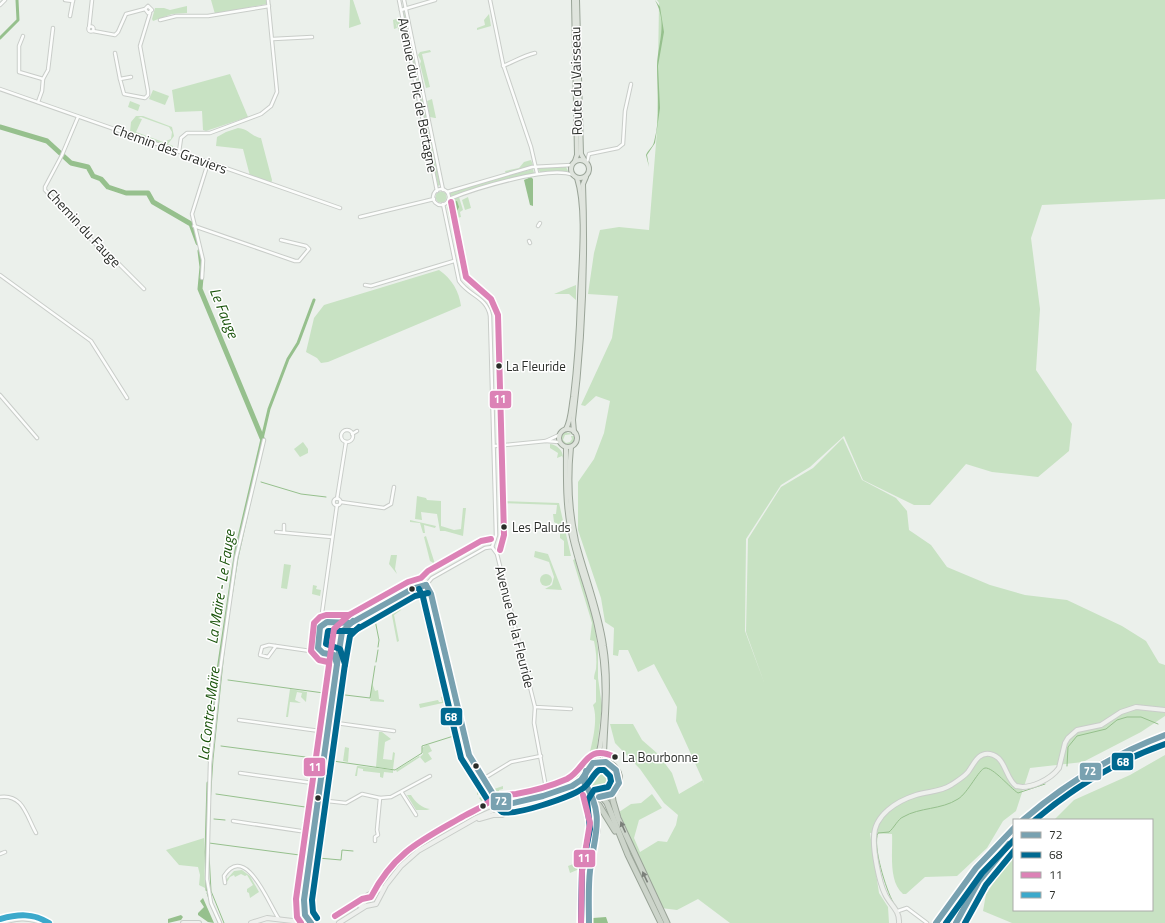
<svg xmlns="http://www.w3.org/2000/svg" width="1165" height="923" font-family="'Titillium Web',sans-serif">
  <rect width="100%" height="100%" fill="#ebf0eb"/>
  <g fill="#c8e2c3" fill-rule="evenodd">
    <polygon points="211,0 267,0 267,4 215,14"/>
    <polygon points="350,0 353,0 361,24 349,28"/>
    <path d="M657,0H1165V199L1042,205L1031,238L1040,309L1036,370L1072,424L1069,451L1038,477L992,472L966,464L930,505H914L863,480L844,436L810,467L781,485L746,539L745,631L765,685L746,632L748,539L781,487L813,468L843,438L862,480L896,498L907,511L909,530L931,545L947,567L990,585L1025,595L1067,600L1122,626L1146,641L1159,663L1165,665V716L1141,732L1083,762L1030,768L1016,811L1003,821L987,848L957,876L925,877L906,894H903C888,881 893,852 892,834L870,833L879,893L888,907L889,923H730L698,899L677,910L661,908L619,812L631,804L641,803L652,794L662,808L639,820L634,838L640,852L658,841L667,842L676,825L678,815L664,803L640,769L615,743L610,724H633L642,740L658,754L672,773L679,794L703,780L704,783L676,721L677,707L654,664L638,672L628,650H619L618,656L613,655L614,628L605,622L601,598L578,530V482L594,459L604,433L610,401L596,396L585,406L581,405L612,338L618,296L588,294L594,253L600,230L619,227L649,230L657,131L659,3Z"/>
    <polygon points="187,6 187,13 172,14 153,21 152,19 155,8 164,8 170,10"/>
    <polygon points="404,11 421,89 419,91 403,13"/>
    <polygon points="489,14 491,26 477,30 477,28 485,25 484,20"/>
    <polygon points="400,18 403,30 399,31 395,21 397,28 394,29 393,20"/>
    <polygon points="430,50 431,52 422,54 430,87 426,88 420,64 421,61 418,55 420,52"/>
    <polygon points="230,74 248,117 206,131 203,130 202,111 175,112 172,90"/>
    <polygon points="153,90 169,96 165,105 149,99"/>
    <polygon points="420,96 423,97 441,184 438,186 419,98"/>
    <polygon points="432,99 436,118 435,118 430,117 427,101"/>
    <polygon points="130,101 140,105 138,111 128,107"/>
    <path d="M136,116H143L172,127L174,136L168,144L173,146L172,148L130,132L131,122ZM141,117L169,127L172,132L171,139L163,142L136,132L142,119L138,118Z"/>
    <path d="M238,128C249,129 252,137 261,138L272,180L271,184L250,176L243,149L216,146L217,137L226,132Z"/>
    <polygon points="531,160 533,165 530,167 506,174 505,171 519,168 524,162"/>
    <polygon points="540,167 566,167 568,171 540,172 538,169"/>
    <polygon points="533,169 534,173 451,197 449,192"/>
    <circle cx="441" cy="197" r="5.5"/>
    <polygon points="459,197 463,210 460,212 461,217 450,220 447,207 452,199"/>
    <polygon points="468,197 471,208 465,210 462,200"/>
    <path d="M439,270C452,279 459,291 461,306L328,362L321,363L317,358L306,352L314,318L324,305Z"/>
    <polygon points="576,285 576,300 569,294 554,294"/>
    <polygon points="565,432 573,434 565,435 563,440 566,443 570,442 572,439 571,436 574,436 574,442 571,445 566,446 561,441 560,436"/>
    <polygon points="303,442 308,449 308,453 300,457 294,449"/>
    <path d="M550,444C557,445 563,450 563,458L562,456L557,458L558,453L550,448Z"/>
    <polygon points="417,496 426,498 427,500 441,501 441,526 454,530 461,529 463,508 466,508 463,536 445,531 440,531 437,514 421,512 422,520 415,519"/>
    <polygon points="499,501 559,503 571,556 564,556 564,541 560,538 560,526 554,522 553,514 556,514 557,505 499,503"/>
    <polygon points="410,520 436,526 435,528 424,525 425,533 423,533 420,523 410,522"/>
    <polygon points="426,536 435,564 430,561 424,537"/>
    <polygon points="535,551 548,554 562,590 545,589 552,585 554,577 549,562 534,557"/>
    <polygon points="391,555 397,555 395,569 397,574 389,564"/>
    <path d="M575,559L594,621L598,649V678L602,706L596,756L588,761C591,746 599,721 593,705L596,702V680L594,679C594,675 595,673 596,669C597,660 596,650 594,641L590,640L592,623L573,560Z"/>
    <polygon points="284,564 291,565 287,589 281,588"/>
    <circle cx="546" cy="580" r="6"/>
    <polygon points="313,585 317,586 316,589 321,590 320,596 312,594"/>
    <polygon points="390,605 392,605 395,611 402,606 401,610 394,615 399,641 397,642"/>
    <path d="M327,625L335,626C338,632 338,642 335,649L331,651L323,649L320,646L322,629Z"/>
    <polygon points="372,683 375,691 378,690 379,699 384,700 384,702 370,701"/>
    <polygon points="290,689 307,692 306,702 301,697 302,693 297,692 295,700 301,703 290,702 288,717 286,717"/>
    <polygon points="450,695 452,701 450,702 454,710 452,711 447,702 420,708 419,704 438,700 439,702 442,702 441,697"/>
    <polygon points="379,732 382,732 391,739 385,742 383,759 392,760 393,752 395,753 393,769 376,767"/>
    <polygon points="426,745 429,745 432,751 428,753 432,759 425,763 420,757 397,772 396,770 419,756 420,757 423,754 422,748"/>
    <polygon points="345,747 349,748 348,762 343,761"/>
    <polygon points="1165,755 1165,923 1012,923 983,911 986,894 1014,853 1014,910 1152,910 1152,820 1054,820 1074,800 1130,775"/>
    <polygon points="469,762 485,788 485,791 477,795 477,791 462,766"/>
    <circle cx="602" cy="779" r="15"/>
    <polygon points="585,765 580,777 575,780 579,766"/>
    <polygon points="357,766 359,766 393,770 393,773 384,772 383,778 380,777 380,773 363,771 363,769 358,768 357,776 355,776"/>
    <polygon points="542,785 543,790 541,793 520,799 520,797 536,793"/>
    <polygon points="503,786 503,789 499,790 500,795 504,795 505,798 509,798 508,801 501,799 494,789"/>
    <polygon points="487,793 492,806 484,810 485,806 479,798"/>
    <path d="M407,795H411C415,802 422,808 430,809L427,810H416Z"/>
    <polygon points="545,800 549,802 545,802 506,817 512,812"/>
    <polygon points="302,822 312,822 310,828 303,829"/>
    <polygon points="204,838 205,888 199,885 200,875 198,867 179,865 166,850"/>
    <polygon points="581,861 584,867 570,873 568,866"/>
    <polygon points="242,870 250,876 259,892 250,898 249,893 247,892 247,889 253,885 247,875 245,876 241,874 235,877 234,875 230,877 227,882 226,880 234,871"/>
  </g>
  <g fill="#96c08d">
    <path d="M655,0L660,7L664,32L658,66L660,108L655,143L647,155L649,167L646,155C648,150 653,147 654,142C661,117 657,92 657,66C658,42 668,24 655,0Z"/>
    <polygon points="531,177 533,179 533,206 530,205 524,180"/>
    <polygon points="457,201 459,207 457,211 458,216 451,219 448,206 452,202"/>
    <polygon points="203,898 214,923 208,922 198,915 198,913 204,907 200,901"/>
    <polygon points="181,915 183,917 181,920 168,923 168,919"/>
    <polygon points="606,917 608,923 593,923 593,918"/>
  </g>
  <g fill="none" stroke-linecap="round" stroke-linejoin="round">
    <g stroke="#96c08d" stroke-width="1">
      <polyline points="262,438 265,439 265,441"/>
      <polyline points="261,482 301,494 326,497"/>
      <polyline points="232,596 238,558 252,495"/>
      <polyline points="374,615 379,640 378,647"/>
      <polyline points="376,662 378,650"/>
      <polyline points="228,680 331,694"/>
      <polyline points="337,694 370,698 375,666"/>
      <polyline points="221,746 321,759"/>
      <polyline points="326,760 395,770 422,753 422,746 460,734"/>
      <polyline points="1067,766 1068,747 1077,736 1106,729 1117,720 1127,717 1141,717 1158,724"/>
      <polyline points="216,794 312,808"/>
      <polyline points="210,804 213,759 224,652"/>
      <polyline points="214,819 225,820"/>
      <polyline points="209,843 307,856"/>
      <polyline points="209,854 211,891 224,923"/>
      <polyline points="318,858 341,860 342,850 353,851"/>
      <polyline points="207,893 210,902"/>
      <path d="M893,902C886,890 872,845 878,833L889,832C894,828 898,819 903,817C920,807 941,810 958,799C968,793 979,769 985,768C993,767 1010,788 1018,793L1045,784"/>
      <polyline points="211,905 218,922"/>
    </g>
    <g stroke="#96c08d" stroke-width="3">
      <polyline points="0,38 18,20 17,0"/>
      <polyline points="209,761 218,670 236,550 269,409 288,359 298,343 314,300"/>
      <polyline points="307,856 308,856"/>
      <polyline points="207,890 206,852 208,783"/>
    </g>
    <g stroke="#96c08d" stroke-width="5">
      <polyline points="0,127 47,141 71,163 88,167 93,176 101,179 108,187 126,193 148,193 153,202 191,224 198,243"/>
      <polyline points="200,251 202,267 200,289 262,438"/>
    </g>
    <g stroke="#c9cdc9" stroke-width="4.5">
      <g id="street">
        <polyline points="65,0 73,1"/>
        <polyline points="399,0 437,191"/>
        <polyline points="404,0 443,190"/>
        <polyline points="490,0 503,64 531,147 537,173"/>
        <polyline points="0,5 5,0"/>
        <polyline points="401,10 435,0"/>
        <polyline points="70,16 73,0"/>
        <polyline points="160,20 176,16 208,16 269,6"/>
        <circle cx="91" cy="29" r="2.5"/>
        <polyline points="89,28 92,0"/>
        <polyline points="93,31 115,35 118,32 126,14 145,9 148,6 152,10 148,13 145,9"/>
        <polyline points="23,36 19,46 19,72 43,79"/>
        <polyline points="273,39 312,37"/>
        <polyline points="115,53 120,79"/>
        <path d="M503,66C515,61 523,56 535,53"/>
        <polyline points="131,77 120,79 124,94 145,98 148,95 148,91 140,46 150,13"/>
        <polyline points="0,89 340,208"/>
        <polyline points="38,102 42,91 43,79 48,70 53,28"/>
        <polyline points="78,117 62,155 45,187 45,190 103,252 119,264 144,289"/>
        <polyline points="179,152 181,138 187,133 210,133 261,114 271,106 277,92 268,0"/>
        <polyline points="587,162 589,154 618,148 623,144 625,111 631,84"/>
        <circle cx="441" cy="197" r="8"/>
        <polyline points="447,192 532,167 572,165"/>
        <path d="M449,199C474,189 549,165 573,175"/>
        <path d="M443,204L459,281C469,296 487,297 490,316L496,535L492,547"/>
        <polyline points="360,217 434,199"/>
        <polyline points="194,226 295,261 299,261 309,249 306,246 281,240"/>
        <polyline points="538,226 540,223"/>
        <polyline points="529,241 530,243"/>
        <polyline points="0,275 91,341 127,398"/>
        <polyline points="202,278 203,260 192,214 208,163"/>
        <polyline points="365,285 371,286 454,261"/>
        <polyline points="0,395 37,438"/>
        <circle cx="347" cy="436" r="6"/>
        <polyline points="352,434 357,431"/>
        <polyline points="559,435 546,441 559,442"/>
        <polyline points="495,446 546,441"/>
        <circle cx="337" cy="502" r="3.5"/>
        <polyline points="337,499 346,442"/>
        <polyline points="341,502 384,508 391,504 394,487"/>
        <polyline points="276,532 332,537"/>
        <polyline points="284,532 284,525"/>
        <polyline points="492,547 497,554 535,707 571,709"/>
        <polyline points="426,585 431,594 469,755 493,794 502,804"/>
        <polyline points="322,624 327,622 350,623"/>
        <polyline points="343,631 351,623 412,589 426,585 432,578 485,548 492,547"/>
        <path d="M317,645C319,634 324,623 322,613L337,505"/>
        <polyline points="317,645 322,652"/>
        <polyline points="276,646 268,657 260,655 262,647 269,645 331,654 339,650"/>
        <polyline points="332,654 337,663"/>
        <polyline points="535,707 534,723 547,793"/>
        <polyline points="239,720 327,732"/>
        <polyline points="329,722 394,731"/>
        <polyline points="240,773 320,784"/>
        <polyline points="483,779 511,762 541,756"/>
        <polyline points="402,793 416,815"/>
        <polyline points="493,795 496,807"/>
        <path d="M0,797C23,794 26,815 36,833"/>
        <polyline points="318,800 346,803 362,794 380,798 391,797 430,776"/>
        <polyline points="233,821 314,833"/>
        <polyline points="375,841 375,837 378,835 377,830 380,798"/>
        <polyline points="0,854 5,852"/>
        <path d="M225,883L224,876C246,842 269,905 279,919"/>
        <polyline points="305,906 305,915 308,920"/>
        <polyline points="898,911 907,908 927,923"/>
        <polyline points="295,920 300,917 301,912"/>
        <polyline points="302,921 342,632 338,623"/>
        <polyline points="220,923 211,903 207,879 210,764 219,678 236,558 264,440"/>
      </g>
    </g>
    <g stroke="#c9cdc9" stroke-width="6">
      <g id="secondary">
        <polyline points="564,788 572,785 584,777"/>
        <polyline points="505,805 546,794"/>
        <polyline points="496,811 496,807 502,804 506,806 507,812"/>
        <polyline points="479,819 493,815 502,815 519,806 573,788 587,790"/>
        <polyline points="360,906 367,900 368,895 383,888"/>
        <path d="M0,919C18,914 33,912 49,923"/>
        <path d="M0,923C15,918 28,916 43,923"/>
        <polyline points="183,923 199,923"/>
        <polyline points="251,923 267,918 301,922"/>
        <polyline points="300,923 306,920 311,923"/>
        <polyline points="339,923 366,906 376,904 386,885 401,866 418,851 476,818 496,809"/>
        <path d="M899,923C900,910 890,905 885,894C879,882 873,851 874,837C874,815 897,801 916,795C929,791 940,792 951,785C957,781 964,777 968,772C974,764 978,752 990,754C1006,757 1005,778 1016,786C1030,790 1051,779 1059,768L1065,743L1068,738L1077,730L1101,725L1121,712L1136,707L1165,710"/>
      </g>
    </g>
    <g stroke="#9aa498" stroke-width="6">
      <g id="primary">
        <polyline points="574,0 577,155 575,161"/>
        <polyline points="577,0 581,154 585,161"/>
        <circle cx="580" cy="169" r="9"/>
        <circle cx="568" cy="438" r="9"/>
        <path d="M566,429C571,420 571,408 573,397C577,364 579,332 580,299C581,265 587,210 577,178"/>
        <path d="M574,432L573,420C583,340 586,264 583,184L586,177"/>
        <path d="M571,447C568,478 569,510 576,541C585,576 599,610 604,646C610,682 605,718 604,755L608,762"/>
        <path d="M566,448C566,474 565,501 570,527C576,561 590,593 597,626C607,670 607,718 597,762"/>
        <circle cx="602" cy="779" r="18"/>
        <polyline points="589,923 590,871 598,829 595,802 599,797"/>
      </g>
    </g>
    <g stroke="#9aa498" stroke-width="7">
      <g id="highway">
        <polyline points="559,792 580,791 588,796"/>
        <polyline points="612,794 613,801 618,818 667,923"/>
        <polyline points="602,797 607,803 628,855 661,923"/>
        <polyline points="599,805 615,831"/>
        <path d="M1023,820C1065,783 1112,753 1165,735"/>
        <path d="M1033,820C1073,786 1116,760 1165,742"/>
        <polyline points="936,923 976,868 1014,828"/>
        <polyline points="956,923 979,881 1014,838"/>
      </g>
    </g>
    <use href="#street" stroke="#fcfdfc" stroke-width="2.5"/>
    <use href="#secondary" stroke="#eef0ed" stroke-width="4"/>
    <use href="#primary" stroke="#dfe4dd" stroke-width="4"/>
    <use href="#highway" stroke="#ccd4ca" stroke-width="5"/>
    <g stroke="#fff" stroke-width="9">
      <g id="bus-1">
        <polyline points="426,585 431,594 469,755 493,794 505,805 543,796 572,786 581,780 593,763 606,762 616,770 619,783 612,794 599,797"/>
        <polyline points="337,664 342,632 353,621"/>
        <path d="M586,771L584,782C606,816 594,835 590,871C588,888 589,906 589,923"/>
        <path d="M1023,820C1066,783 1112,755 1165,735"/>
        <polyline points="311,923 305,915 304,900 337,664 334,655 323,653 318,648 320,627 327,622 351,623 412,589 426,585"/>
        <polyline points="936,923 976,868 1014,828"/>
        <polyline points="956,923 979,881 1009,844"/>
      </g>
    </g>
    <g stroke="#fff" stroke-width="9">
      <g id="bus-2">
        <path d="M419,589L423,597L461,758L487,799L502,812C516,816 570,797 582,789C590,784 592,775 599,770H604L610,776L611,781L608,787L594,790L587,801L590,829L582,870L581,923"/>
        <polyline points="345,665 350,636 359,627"/>
        <path d="M1035,820C1074,787 1117,761 1165,744"/>
        <polyline points="317,918 313,912 312,900 345,664 340,649 326,644 328,631 354,631 415,596 428,593"/>
        <polyline points="946,923 982,873 1014,840"/>
        <polyline points="965,923 986,885 1014,851"/>
      </g>
    </g>
    <g stroke="#fff" stroke-width="9">
      <g id="bus-3">
        <polyline points="451,202 466,277 491,299 498,315 504,535 500,550"/>
        <polyline points="329,664 334,629 349,615"/>
        <path d="M335,916L362,899L371,897C394,852 422,840 464,816C475,810 486,806 495,797C501,795 509,795 516,794C533,791 551,786 567,779C586,769 585,743 615,757"/>
        <polyline points="301,923 297,917 296,899 329,665 328,662 319,660 311,651 314,623 320,617 326,615 349,615 408,582 421,578 428,571 481,541 491,539"/>
        <polyline points="581,923 582,871 590,823 583,795"/>
      </g>
    </g>
    <g stroke="#fff" stroke-width="9">
      <path id="bus-4" d="M0,919C18,914 33,913 49,923"/>
    </g>
    <use href="#bus-1" stroke="#78a1b0" stroke-width="6"/>
    <use href="#bus-2" stroke="#006990" stroke-width="6"/>
    <use href="#bus-3" stroke="#dc82b6" stroke-width="6"/>
    <use href="#bus-4" stroke="#3ca9cb" stroke-width="6"/>
  </g>
  <defs><path id="oneway-solid" d="M-6-.8H1V-3.2L6.5 0L1 3.2V.8H-6Z"/></defs>
  <g fill="#7b807a">
    <use href="#oneway-solid" transform="translate(623 827) rotate(-114)"/>
    <use href="#oneway-solid" transform="translate(645 877) rotate(-115)"/>
  </g>
  <g fill="#2a2d29" stroke="#fff" stroke-width="1.5">
    <circle cx="499" cy="366" r="3.5"/>
    <circle cx="504" cy="527" r="3.5"/>
    <circle cx="412" cy="589" r="3.5"/>
    <circle cx="615" cy="757" r="3.5"/>
    <circle cx="476" cy="766" r="3.5"/>
    <circle cx="318" cy="798" r="3.5"/>
    <circle cx="483" cy="806" r="3.5"/>
  </g>
  <g text-anchor="middle" stroke-width="3" stroke-linejoin="round" paint-order="stroke">
    <g font-size="13" fill="#2a2d29" stroke="#fff" text-anchor="start">
      <text x="506" y="371">La Fleuride</text>
      <text x="512" y="532">Les Paluds</text>
      <text x="622" y="762">La Bourbonne</text>
    </g>
    <g font-size="14" fill="#2a2d29" stroke="#fff">
      <text transform="translate(576 81) rotate(-91)" y="5">Route du Vaisseau</text>
      <text transform="translate(418 95) rotate(79)" y="5">Avenue du Pic de Bertagne</text>
      <text transform="translate(170 149) rotate(20)" y="5">Chemin des Graviers</text>
      <text transform="translate(84 228) rotate(47)" y="5">Chemin du Fauge</text>
      <text transform="translate(515 627) rotate(76)" y="5">Avenue de la Fleuride</text>
    </g>
    <g font-size="15" font-style="italic" fill="#185209" stroke="#fff">
      <text transform="translate(224 313) rotate(68)" y="5">Le Fauge</text>
      <text transform="translate(221 587) rotate(-81)" y="5">La Maïre - Le Fauge</text>
      <text transform="translate(209 714) rotate(-83)" y="5">La Contre-Maïre</text>
    </g>
  </g>
  <g stroke="#fff" stroke-width="1.5">
    <rect x="489" y="390" width="23" height="19" rx="4" fill="#dc82b6"/>
    <rect x="440" y="707" width="23" height="19" rx="4" fill="#006990"/>
    <rect x="1111" y="752" width="23" height="19" rx="4" fill="#006990"/>
    <rect x="303" y="757" width="23" height="20" rx="4" fill="#dc82b6"/>
    <rect x="1079" y="762" width="23" height="19" rx="4" fill="#78a1b0"/>
    <rect x="490" y="792" width="22" height="19" rx="4" fill="#78a1b0"/>
    <rect x="573" y="849" width="23" height="19" rx="4" fill="#dc82b6"/>
  </g>
  <g font-size="11" text-anchor="middle" font-weight="bold" fill="#fff">
    <text x="500" y="403">11</text>
    <text x="451" y="721">68</text>
    <text x="1123" y="766">68</text>
    <text x="315" y="771">11</text>
    <text x="1090" y="775">72</text>
    <text x="501" y="805">72</text>
    <text x="584" y="862">11</text>
  </g>
  <rect x="1013" y="819" width="140" height="92" fill="#ffffff" stroke="#aaaba9"/>
  <rect x="1021" y="832" width="20" height="6" fill="#78a1b0" stroke="#aaaba9"/>
  <text x="1049" y="839" font-size="12" fill="#2a2d29">72</text>
  <rect x="1021" y="852" width="20" height="6" fill="#006990" stroke="#aaaba9"/>
  <text x="1049" y="859" font-size="12" fill="#2a2d29">68</text>
  <rect x="1021" y="872" width="20" height="6" fill="#dc82b6" stroke="#aaaba9"/>
  <text x="1049" y="879" font-size="12" fill="#2a2d29">11</text>
  <rect x="1021" y="892" width="20" height="6" fill="#3ca9cb" stroke="#aaaba9"/>
  <text x="1049" y="899" font-size="12" fill="#2a2d29">7</text>
</svg>
